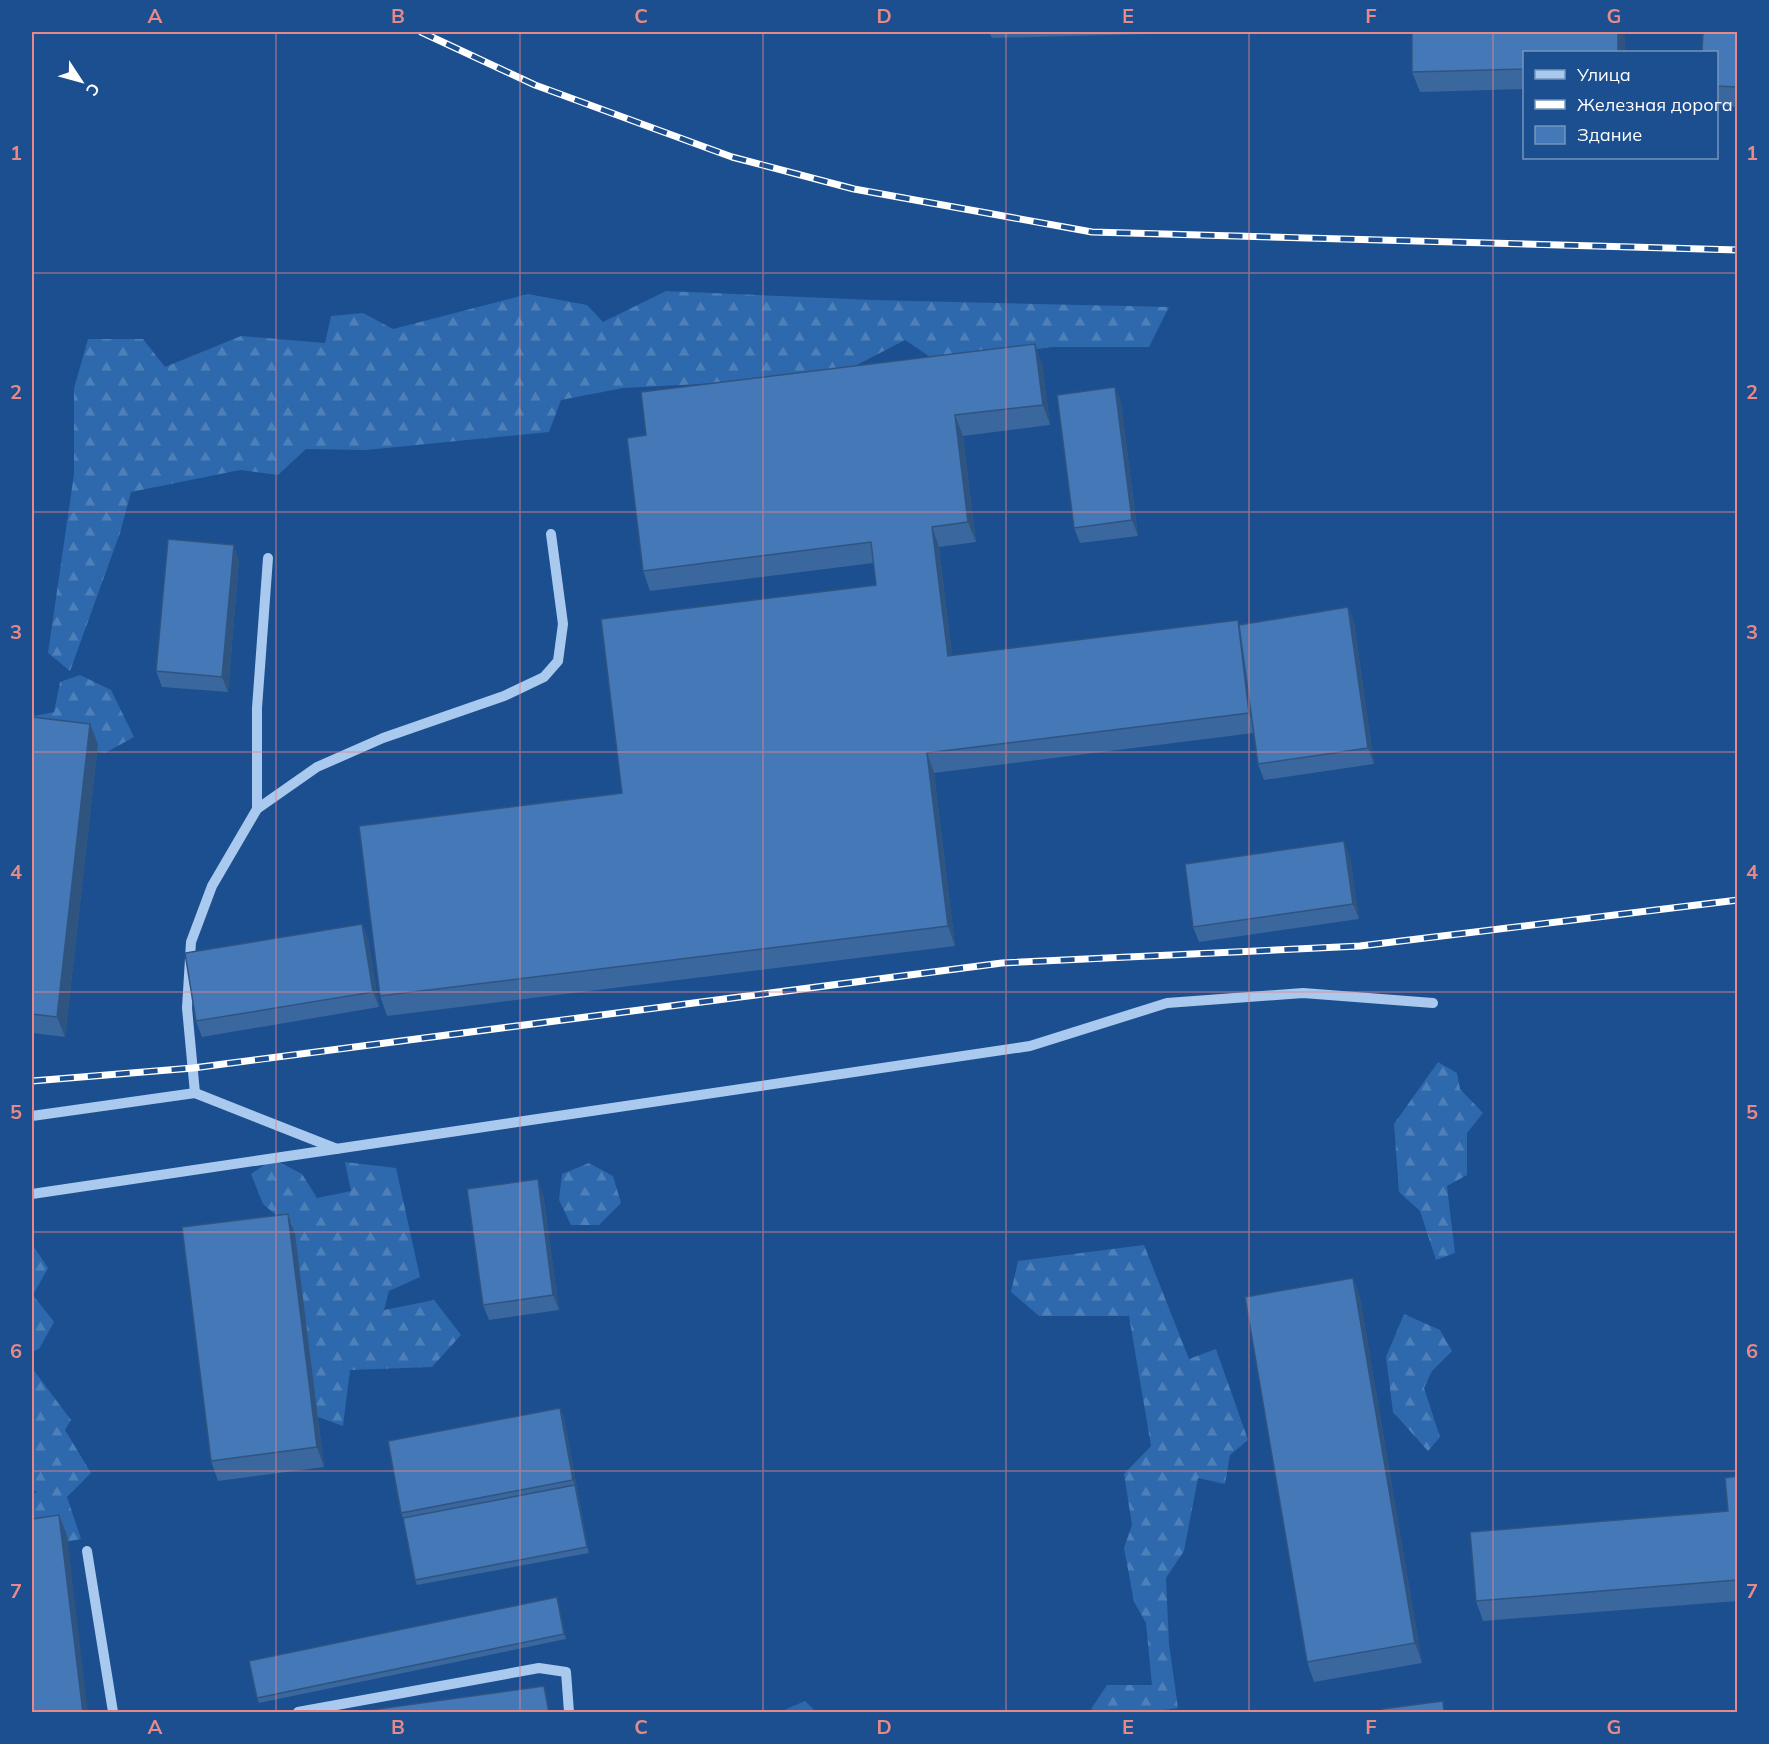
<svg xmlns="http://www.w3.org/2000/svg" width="1769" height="1744" font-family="Mulish,sans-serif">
  <defs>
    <pattern id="forest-firs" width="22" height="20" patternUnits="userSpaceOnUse" patternTransform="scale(1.5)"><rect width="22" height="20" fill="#2e69ad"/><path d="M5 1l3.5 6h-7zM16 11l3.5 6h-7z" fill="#4d80b9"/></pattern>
  </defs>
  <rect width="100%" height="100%" fill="#1b4f8f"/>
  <g fill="url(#forest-firs)">
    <polygon points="666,291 872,300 1169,307 1149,347 1052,347 939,363 905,340 853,367 779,380 623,388 561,400 549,432 366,450 306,449 278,475 240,470 131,492 120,533 70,671 48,653 74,474 74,388 88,339 143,339 165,367 241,336 325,343 331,316 363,313 393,329 528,294 587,305 603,322"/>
    <polygon points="80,675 111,690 134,737 105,753 59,747 32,750 32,711 35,716 54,712 60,682"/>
    <polygon points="1438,1062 1457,1073 1460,1089 1483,1113 1467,1133 1467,1175 1447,1186 1455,1253 1436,1260 1420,1211 1399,1192 1394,1124"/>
    <polygon points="273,1159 302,1174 317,1198 351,1191 345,1162 396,1168 420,1277 389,1291 384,1310 434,1300 461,1335 432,1367 350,1370 343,1426 307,1413 278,1217 263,1204 251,1174"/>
    <polygon points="589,1163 613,1176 621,1203 599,1225 571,1225 559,1200 562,1174"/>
    <polygon points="32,1244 48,1268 33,1295 54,1322 39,1349 32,1352"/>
    <polygon points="1144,1245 1189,1359 1216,1349 1248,1440 1230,1455 1225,1484 1198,1478 1184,1551 1166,1578 1169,1644 1178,1708 1150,1712 1097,1712 1091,1709 1107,1685 1152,1685 1146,1623 1134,1602 1124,1548 1132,1525 1124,1474 1151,1446 1129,1316 1039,1316 1011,1292 1018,1261"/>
    <polygon points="1404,1314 1440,1330 1452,1351 1432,1371 1424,1388 1440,1437 1428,1451 1393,1412 1386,1357"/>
    <polygon points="32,1368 71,1420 65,1430 91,1473 67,1497 81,1539 39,1547 32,1542 32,1493 37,1493 32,1488"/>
    <polygon points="805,1701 816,1712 782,1712 782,1711"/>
  </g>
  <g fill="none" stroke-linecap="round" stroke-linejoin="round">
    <g stroke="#a9c9ee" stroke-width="10">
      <polyline points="257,809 257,708 268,558"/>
      <polyline points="195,1093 337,1149"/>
      <polyline points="32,1116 195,1093 187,1008 191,942 212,886 257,809 317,767 383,738 504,696 544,677 558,661 563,624 551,534"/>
      <polyline points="32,1194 1030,1046 1167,1003 1303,993 1433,1003"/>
      <polyline points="87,1551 113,1712"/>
      <polyline points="298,1712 539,1668 566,1672 569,1712"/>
    </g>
    <g stroke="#fff" stroke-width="7">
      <g id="rail">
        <polyline points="421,32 535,85 732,157 854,189 1092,232 1738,250"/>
        <polyline points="32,1081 193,1068 1002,963 1360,946 1738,900"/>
      </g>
    </g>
    <use href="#rail" stroke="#1b4f8f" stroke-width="4.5" stroke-dasharray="14" stroke-linecap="butt"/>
  </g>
  <g fill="#3a679d">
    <polygon points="989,32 1223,32 992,38"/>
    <polygon points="1412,32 1625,32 1625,52 1524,52 1524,89 1420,92 1412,72"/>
    <polygon points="1737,32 1737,107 1716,105 1716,52"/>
    <polygon points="1042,364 1050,425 963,436 976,542 939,547 952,656 1239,625 1348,607 1354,622 1374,764 1264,780 1258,764 1254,733 934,773 955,946 387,1016 380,996 622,793 876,585 873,563 650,591 643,571 646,435"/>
    <polygon points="1115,387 1121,403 1138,536 1080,543 1074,528"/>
    <polygon points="239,560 228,692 162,687 156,671"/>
    <polygon points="32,717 90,724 98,744 65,1037 32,1033"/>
    <polygon points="1350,857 1359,919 1199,942 1193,927"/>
    <polygon points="362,924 368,939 379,1007 202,1037 196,1021"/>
    <polygon points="543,1194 559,1310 489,1320 483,1305"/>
    <polygon points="288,1214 295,1234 324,1467 218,1481 211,1461"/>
    <polygon points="1353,1278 1360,1298 1422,1663 1314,1682 1307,1662"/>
    <polygon points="560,1408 564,1418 589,1553 417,1585 415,1580 403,1518 401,1513"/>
    <polygon points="1737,1476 1737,1601 1483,1621 1476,1601 1728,1511"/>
    <polygon points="557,1597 566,1639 259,1703 257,1698"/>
  </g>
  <g fill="#305480">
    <rect x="1618" y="32" width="7" height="20"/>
    <polygon points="1035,344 1042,364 1050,425 1043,405"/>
    <polygon points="1115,387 1121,403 1138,536 1132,520"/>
    <polygon points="955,415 963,436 976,542 968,522"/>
    <polygon points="932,527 939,547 955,676 948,656"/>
    <polygon points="234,545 239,560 228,692 222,677"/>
    <polygon points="1348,607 1354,622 1374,764 1368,748"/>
    <polygon points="1238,620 1245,640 1256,733 1249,713"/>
    <polygon points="90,724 98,744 65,1037 57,1017"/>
    <polygon points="927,753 934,773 955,946 948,926"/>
    <polygon points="1344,841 1350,857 1359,919 1353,904"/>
    <polygon points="362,924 368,939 379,1007 373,992"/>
    <polygon points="538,1179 543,1194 559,1310 553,1295"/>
    <polygon points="288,1214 295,1234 324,1467 317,1447"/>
    <polygon points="1353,1278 1360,1298 1422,1663 1415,1643"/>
    <polygon points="560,1408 564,1418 589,1553 587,1547 575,1485 573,1480"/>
    <polygon points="59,1515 67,1535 88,1713 83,1713"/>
    <polygon points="557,1597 559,1603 566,1639 564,1634"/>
    <polygon points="544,1686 546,1691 550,1713 549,1713"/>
  </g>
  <g fill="#4478b7" stroke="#305480" stroke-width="1.5">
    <polygon points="1412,32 1618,32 1618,52 1524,52 1524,69 1412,72"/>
    <polygon points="1703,32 1737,32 1737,87 1716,86 1716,52 1702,52"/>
    <polygon points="1035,344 1043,405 955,415 968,522 932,527 948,656 1238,620 1249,713 927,753 948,926 380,996 359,826 622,793 601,619 876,585 871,542 643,571 627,438 646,435 641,392"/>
    <polygon points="1115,387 1132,520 1074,528 1057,395"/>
    <polygon points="168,539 234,545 222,677 156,671"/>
    <polygon points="1348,607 1368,748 1258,764 1239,625"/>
    <polygon points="32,717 90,724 57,1017 32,1014"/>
    <polygon points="1344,841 1353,904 1193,927 1185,864"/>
    <polygon points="362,924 373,992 196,1021 185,953"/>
    <polygon points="538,1179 553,1295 483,1305 467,1189"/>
    <polygon points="288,1214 317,1447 211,1461 182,1227"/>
    <polygon points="1353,1278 1415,1643 1307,1662 1245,1297"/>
    <polygon points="560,1408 573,1480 401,1513 388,1441"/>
    <polygon points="1737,1476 1737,1580 1476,1601 1470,1532 1728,1511 1725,1478"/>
    <polygon points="575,1485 587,1547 415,1580 403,1518"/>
    <polygon points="59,1515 83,1713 32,1713 32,1519"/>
    <polygon points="557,1597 564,1634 257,1698 249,1661"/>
    <polygon points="544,1686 549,1713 353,1713 356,1712"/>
    <polygon points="1443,1701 1444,1713 1383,1713 1382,1709"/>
  </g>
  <path fill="none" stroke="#e88989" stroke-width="1.5" stroke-opacity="0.55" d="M276,32V1712M520,32V1712M763,32V1712M1006,32V1712M1249,32V1712M1493,32V1712M32,273H1738M32,512H1738M32,752H1738M32,992H1738M32,1232H1738M32,1471H1738"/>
  <rect width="1769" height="1744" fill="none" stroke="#1b4f8f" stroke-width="66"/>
  <rect x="1523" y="51" width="195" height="108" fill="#1b4f8f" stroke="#7695bc" stroke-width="1.5"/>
  <rect x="1535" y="70" width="30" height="9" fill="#a9c9ee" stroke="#7695bc" stroke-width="1.5"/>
  <text x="1577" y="81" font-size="18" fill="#ffffff">Улица</text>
  <rect x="1535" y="100" width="30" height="9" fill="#ffffff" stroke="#7695bc" stroke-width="1.5"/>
  <text x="1577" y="111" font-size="18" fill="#ffffff">Железная дорога</text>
  <rect x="1535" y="126" width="30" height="18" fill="#4478b7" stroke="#7695bc" stroke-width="1.5"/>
  <text x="1577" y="141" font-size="18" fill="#ffffff">Здание</text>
  <g transform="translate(81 81) rotate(126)" stroke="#1b4f8f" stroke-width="4.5" paint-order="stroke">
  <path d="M0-4.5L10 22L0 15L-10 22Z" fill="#ffffff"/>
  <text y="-9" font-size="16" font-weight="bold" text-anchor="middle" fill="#ffffff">С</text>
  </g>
  <rect x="33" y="33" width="1703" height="1678" fill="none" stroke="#e88989" stroke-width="2"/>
  <g font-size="20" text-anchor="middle" font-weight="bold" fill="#e88989">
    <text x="155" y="23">A</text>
    <text x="398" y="23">B</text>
    <text x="641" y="23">C</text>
    <text x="884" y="23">D</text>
    <text x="1128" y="23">E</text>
    <text x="1371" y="23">F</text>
    <text x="1614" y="23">G</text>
    <text x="16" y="160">1</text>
    <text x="1752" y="160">1</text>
    <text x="16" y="399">2</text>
    <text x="1752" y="399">2</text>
    <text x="16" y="639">3</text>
    <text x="1752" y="639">3</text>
    <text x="16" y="879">4</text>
    <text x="1752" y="879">4</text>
    <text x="16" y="1119">5</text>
    <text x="1752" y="1119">5</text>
    <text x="16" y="1358">6</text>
    <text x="1752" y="1358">6</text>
    <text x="16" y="1598">7</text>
    <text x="1752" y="1598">7</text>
    <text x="155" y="1734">A</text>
    <text x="398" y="1734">B</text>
    <text x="641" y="1734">C</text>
    <text x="884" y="1734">D</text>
    <text x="1128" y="1734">E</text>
    <text x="1371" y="1734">F</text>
    <text x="1614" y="1734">G</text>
  </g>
</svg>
